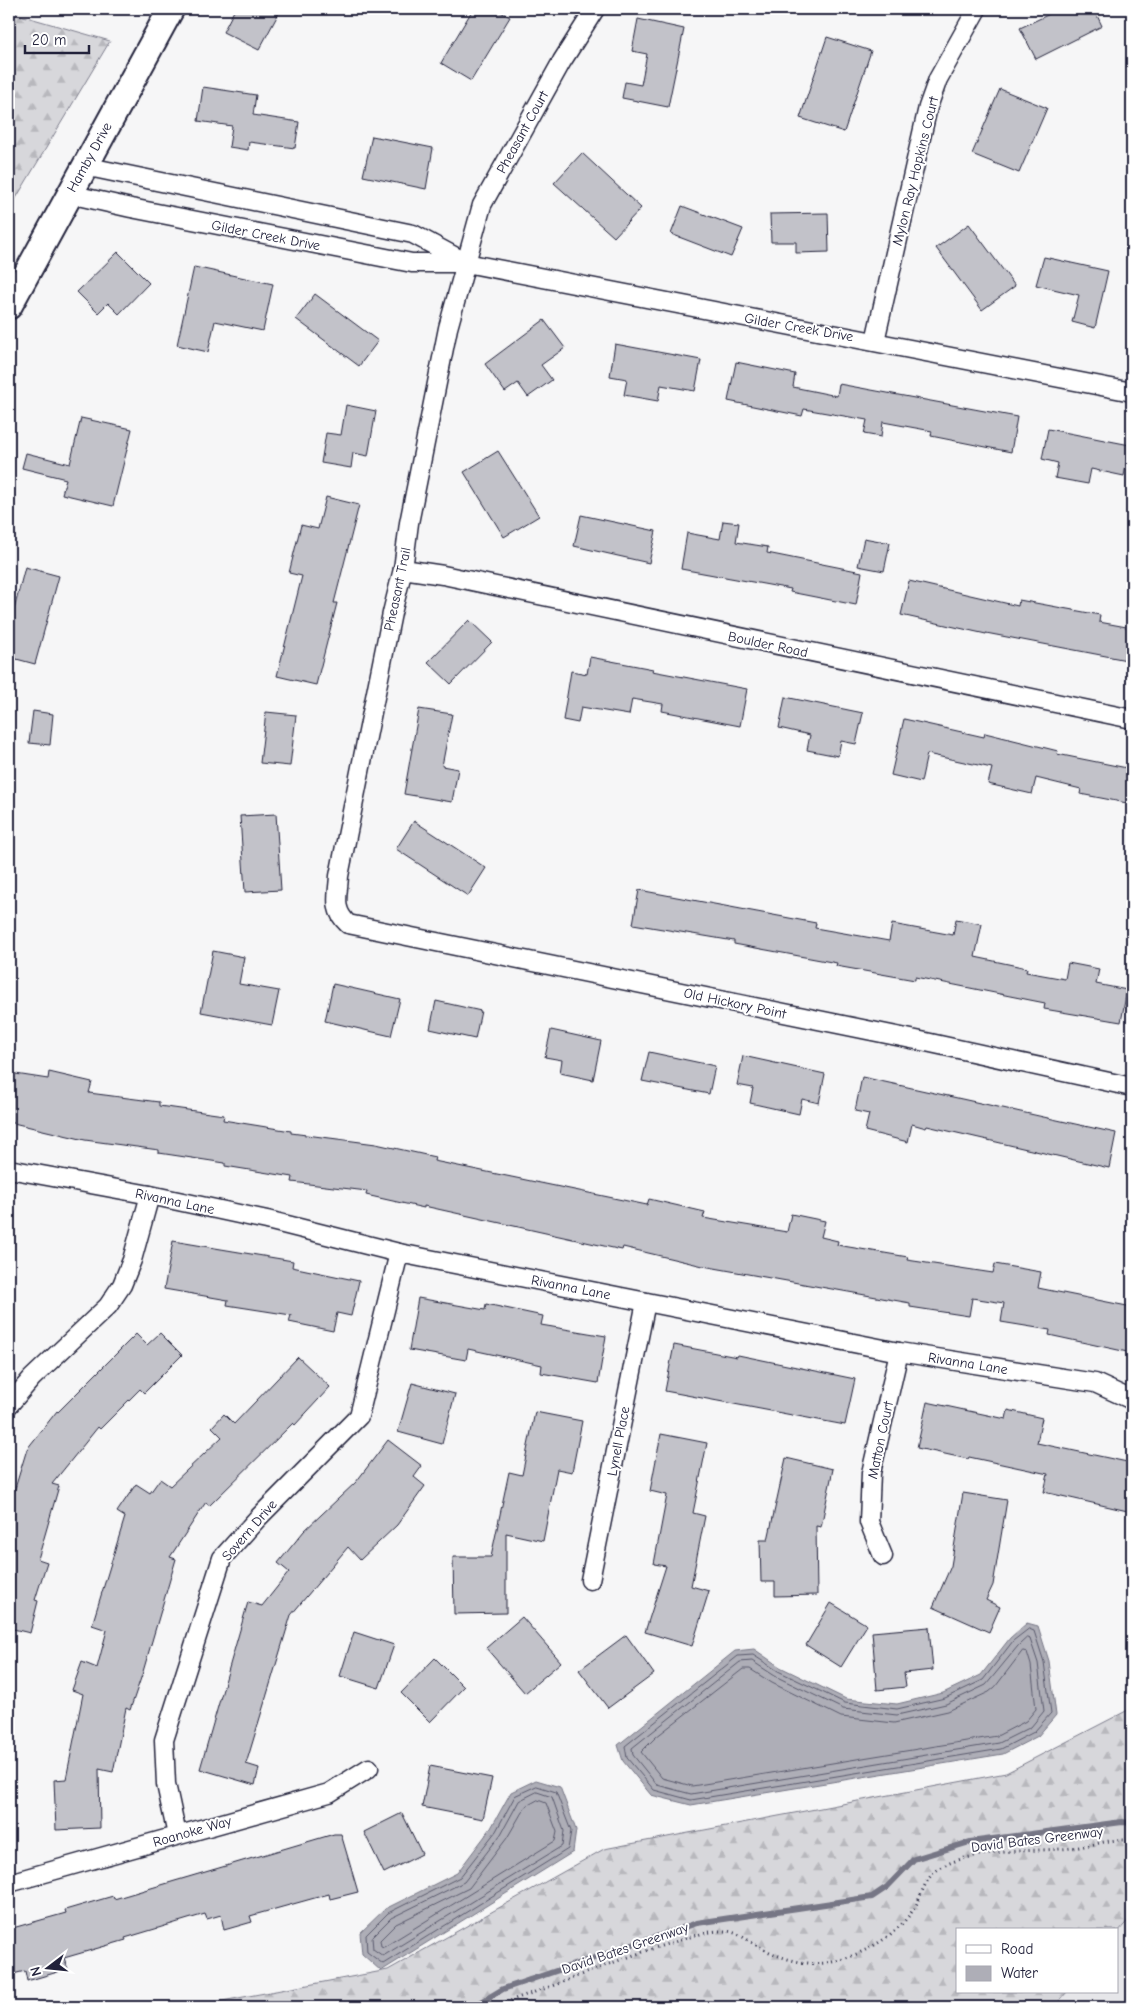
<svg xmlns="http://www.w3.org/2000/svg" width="1141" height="2016" font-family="'Comic Neue',sans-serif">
  <defs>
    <pattern id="forest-firs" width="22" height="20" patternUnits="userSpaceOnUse" patternTransform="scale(1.25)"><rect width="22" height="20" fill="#d7d7db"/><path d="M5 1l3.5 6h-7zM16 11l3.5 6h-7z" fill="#b8b8bd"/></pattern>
  </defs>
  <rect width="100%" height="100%" fill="#f6f6f7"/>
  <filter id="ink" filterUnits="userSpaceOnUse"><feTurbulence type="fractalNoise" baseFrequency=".02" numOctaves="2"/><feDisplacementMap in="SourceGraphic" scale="10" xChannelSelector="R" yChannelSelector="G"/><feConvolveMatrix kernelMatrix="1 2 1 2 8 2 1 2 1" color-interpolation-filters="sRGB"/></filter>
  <g filter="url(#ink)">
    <polygon fill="#e6e6e9" points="1132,1916 1132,2007 1054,2007 1067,1992 1117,1992 1117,1933"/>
    <g fill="url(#forest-firs)" stroke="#7c7c8b">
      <polygon points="9,12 110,41 9,210"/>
      <polygon points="1132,1708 1132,1916 1117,1933 1117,1930 957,1930 957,1992 1067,1992 1054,2007 190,2007 388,1970 604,1849 1006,1773"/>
    </g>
    <g fill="#aeaeb7" stroke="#767685">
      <polygon points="1027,1623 1038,1626 1049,1661 1056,1715 1038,1736 1003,1754 691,1805 651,1795 623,1761 618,1745 735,1651 754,1649 780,1667 846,1699 897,1704 943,1693 981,1675 1010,1638"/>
      <polygon points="536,1780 560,1787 576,1830 573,1852 381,1971 362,1954 360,1933 385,1909 457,1873 491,1828 511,1792"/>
    </g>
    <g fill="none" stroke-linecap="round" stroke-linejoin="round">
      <g stroke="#5a5a6d" stroke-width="1">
        <polygon points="1029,1629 1034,1631 1044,1662 1051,1713 1034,1732 1001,1749 691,1800 654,1790 627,1758 625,1746 738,1656 753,1655 778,1671 845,1703 897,1709 945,1698 983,1680 1013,1641"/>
        <polygon points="1027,1638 1030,1639 1038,1663 1044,1711 1031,1727 999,1743 691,1794 657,1785 633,1755 632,1748 740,1662 752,1661 775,1676 843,1709 897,1715 946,1704 986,1685 1018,1646"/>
        <polygon points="1023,1651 1027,1652 1031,1665 1036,1709 1026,1721 997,1736 692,1786 662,1778 641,1752 656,1737 743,1669 750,1669 772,1683 841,1717 894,1723 948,1711 989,1692 995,1687"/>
        <polygon points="537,1786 556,1792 571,1831 568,1849 383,1964 367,1952 366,1935 388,1913 460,1877 496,1831 515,1796"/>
        <polygon points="537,1792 552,1797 564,1831 562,1846 383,1956 373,1949 372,1937 391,1918 464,1882 501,1834 519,1801"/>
        <polygon points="538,1800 546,1803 557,1832 555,1841 384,1947 381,1946 380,1940 396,1924 469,1888 507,1838 525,1807"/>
      </g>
      <polyline stroke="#767685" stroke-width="6" points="473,2007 503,1989 697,1923 872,1897 887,1887 914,1859 970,1842 1122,1822 1132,1823"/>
    </g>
    <g fill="#c2c2c9" stroke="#22223b">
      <polygon points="235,9 281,9 259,50 223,32"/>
      <polygon points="473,9 495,9 510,17 471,81 441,63"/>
      <polygon points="1060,9 1094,9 1102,26 1036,59 1020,28"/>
      <polygon points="638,19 684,29 668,107 622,98 625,82 641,85 647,54 632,51"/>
      <polygon points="827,37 871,51 844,132 800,118"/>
      <polygon points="203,87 256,95 253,115 299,122 295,148 249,142 248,150 229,147 232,126 198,121"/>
      <polygon points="1000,89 1047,108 1019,173 972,154"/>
      <polygon points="372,136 433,148 426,189 363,176"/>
      <polygon points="582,153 641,208 614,237 554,183"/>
      <polygon points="682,206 743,229 731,257 671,234"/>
      <polygon points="828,213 829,252 796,253 796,242 771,242 770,214"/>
      <polygon points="969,224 1015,286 982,310 936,248"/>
      <polygon points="118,252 149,283 119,314 108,303 98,313 77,292"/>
      <polygon points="1044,257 1108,271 1095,328 1072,322 1079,295 1036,285"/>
      <polygon points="194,267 273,284 263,331 215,321 208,352 177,345"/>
      <polygon points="315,294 378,341 359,366 296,319"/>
      <polygon points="544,320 565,348 541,365 552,380 528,397 518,383 505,392 485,364"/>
      <polygon points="615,344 701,360 695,391 661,385 658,401 624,395 627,379 610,376"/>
      <polygon points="736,362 795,374 793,387 837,396 839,384 1017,417 1011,452 931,436 932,431 883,422 881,437 864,434 867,420 804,409 802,416 728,401"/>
      <polygon points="346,405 376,411 368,456 353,453 351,468 321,463 326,433 341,435"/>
      <polygon points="81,418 132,429 113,506 62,494 66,479 22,468 26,453 70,464"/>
      <polygon points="1048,429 1130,445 1124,476 1091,469 1088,484 1055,478 1058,463 1042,459"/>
      <polygon points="498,451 539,516 504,537 464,472"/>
      <polygon points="326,497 359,505 334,603 337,603 316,685 277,676 302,576 289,573 301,525 318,529"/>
      <polygon points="581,515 656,531 649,563 574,546"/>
      <polygon points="723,521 739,523 736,542 768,547 767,553 862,572 856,605 790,592 791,589 681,569 687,533 720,539"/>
      <polygon points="864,538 890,543 884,571 858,566"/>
      <polygon points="25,567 59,576 35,664 9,657 9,629"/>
      <polygon points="909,581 1018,606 1019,600 1100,615 1099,622 1132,628 1132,661 986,633 986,634 901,615"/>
      <polygon points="469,620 492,642 451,684 428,662"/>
      <polygon points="590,657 653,669 652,671 747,689 740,726 662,711 663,704 632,699 629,715 581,707 578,723 563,720 571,671 587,674"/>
      <polygon points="785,697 863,713 856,744 841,741 838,756 807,750 810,735 779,728"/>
      <polygon points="419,709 452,714 442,766 458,769 452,802 404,794"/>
      <polygon points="33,711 53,714 50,745 29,743"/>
      <polygon points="266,712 296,715 290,766 260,763"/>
      <polygon points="904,719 984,737 985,733 1058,751 1057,754 1132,769 1132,804 1080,794 1081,789 1036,778 1032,794 988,784 992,768 927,754 921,782 891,775"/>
      <polygon points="276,814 281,890 245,892 240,816"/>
      <polygon points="414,821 486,868 468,896 396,849"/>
      <polygon points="639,890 816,923 815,928 889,941 892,924 953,935 956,919 982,924 975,957 1027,968 1026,972 1065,979 1068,963 1099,969 1096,984 1127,990 1121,1022 1044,1009 1045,1003 915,977 915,980 836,966 837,963 734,944 734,941 633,924"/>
      <polygon points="213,951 244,957 239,984 279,991 272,1025 201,1012"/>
      <polygon points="333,984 400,999 391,1036 325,1021"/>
      <polygon points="436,1001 481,1011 475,1039 430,1029"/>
      <polygon points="551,1030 601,1041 593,1080 560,1073 562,1060 545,1057"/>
      <polygon points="649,1052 715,1066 709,1094 642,1081"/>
      <polygon points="743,1056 825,1074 819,1103 802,1099 799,1114 750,1103 753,1088 737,1085"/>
      <polygon points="49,1072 92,1082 89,1093 159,1102 159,1106 224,1115 223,1120 291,1131 291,1133 376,1144 435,1157 434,1161 647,1205 649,1199 705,1212 703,1218 787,1232 791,1214 825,1221 821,1237 838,1241 837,1245 908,1257 907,1260 993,1273 995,1264 1041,1272 1038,1288 1132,1307 1132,1353 1049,1335 1050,1330 1001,1322 1004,1303 972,1298 969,1316 910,1307 910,1303 703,1266 623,1247 622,1250 424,1206 424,1208 366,1195 367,1191 292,1182 293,1177 225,1166 225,1163 159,1153 159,1150 85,1140 9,1122 9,1073 48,1079"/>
      <polygon points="862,1077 1116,1133 1109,1168 927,1126 926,1128 912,1124 908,1142 865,1131 869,1114 855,1111"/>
      <polygon points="173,1241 293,1261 292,1267 359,1281 351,1316 337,1313 333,1331 289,1322 291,1315 227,1305 228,1300 164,1289"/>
      <polygon points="418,1298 485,1310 486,1304 543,1316 541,1325 606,1336 598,1383 541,1373 542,1365 468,1349 466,1360 409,1350"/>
      <polygon points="160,1333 182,1355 144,1393 140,1389 100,1429 98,1427 52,1484 59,1486 38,1559 47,1562 35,1600 38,1601 30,1633 9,1628 9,1508 27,1449 57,1411 58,1412 136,1334 147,1345"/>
      <polygon points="674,1345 737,1357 738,1355 855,1379 845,1425 665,1391"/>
      <polygon points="298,1357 330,1387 295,1425 293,1423 209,1506 206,1502 170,1557 176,1559 142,1675 130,1710 126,1708 113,1772 99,1769 100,1828 56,1830 54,1780 66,1779 83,1694 72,1690 82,1662 97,1668 107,1630 92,1625 125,1517 117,1512 136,1484 150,1493 160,1479 170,1486 222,1437 212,1427 224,1414 234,1424"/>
      <polygon points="412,1383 455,1394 442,1444 398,1432"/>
      <polygon points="927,1402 1006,1419 1008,1410 1042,1418 1037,1443 1132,1463 1132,1512 1044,1492 1048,1474 969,1457 968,1459 917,1448"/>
      <polygon points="535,1412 582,1421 572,1472 557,1469 543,1541 506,1533 506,1613 454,1614 453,1557 491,1557 509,1472 522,1475"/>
      <polygon points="661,1434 707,1443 693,1513 705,1516 691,1586 709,1591 692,1646 645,1632 666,1566 654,1564 667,1495 650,1491"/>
      <polygon points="388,1440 422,1466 414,1477 425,1486 397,1525 360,1560 348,1547 291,1615 246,1764 259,1768 255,1785 200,1769 248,1602 262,1606 289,1572 278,1563 304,1531 356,1482"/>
      <polygon points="786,1458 833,1469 821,1527 816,1526 817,1595 775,1596 775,1582 761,1582 760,1540 768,1540"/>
      <polygon points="963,1493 1007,1500 993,1585 986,1600 1000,1607 989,1632 933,1607 951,1566"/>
      <polygon points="831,1603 867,1625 841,1667 806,1645"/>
      <polygon points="522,1617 561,1662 525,1693 486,1648"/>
      <polygon points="929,1627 933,1670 904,1673 906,1687 877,1690 872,1632"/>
      <polygon points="354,1632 394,1645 379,1688 340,1676"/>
      <polygon points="626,1635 654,1674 608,1708 579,1670"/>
      <polygon points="435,1658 464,1687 430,1722 401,1693"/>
      <polygon points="430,1766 492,1778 483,1819 422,1807"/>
      <polygon points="402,1813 422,1854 384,1873 364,1832"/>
      <polygon points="334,1834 341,1834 358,1892 330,1899 329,1894 250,1916 252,1922 224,1930 221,1915 207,1919 205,1914 125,1938 126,1940 64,1958 68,1969 27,1981 25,1971 9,1975 9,1929 66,1913 65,1910 113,1896 114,1899"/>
    </g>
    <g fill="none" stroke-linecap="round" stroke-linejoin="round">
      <g stroke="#22223b" stroke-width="21">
        <g id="street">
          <path d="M595,9L562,61L482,205L448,328L409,523L403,569L392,613L339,876C338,896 332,909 348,924L926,1042L1132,1087"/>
          <polyline points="84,166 413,234 463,261"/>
          <polyline points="69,194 131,208 412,263 466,263 1132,392"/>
          <polyline points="875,341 928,107 938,79 977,9"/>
          <polyline points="403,569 443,575 1132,719"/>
          <polyline points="9,1169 150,1195 267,1220 399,1253 899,1352 1095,1383 1132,1400"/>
          <polyline points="9,1405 32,1378 108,1306 122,1285 132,1260 150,1195"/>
          <polyline points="883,1556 869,1522 871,1473 899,1352"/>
          <polyline points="590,1580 646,1302"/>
          <polyline points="177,1835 166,1784 164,1740 222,1558 257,1519 359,1416 399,1253"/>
          <polyline points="9,1883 329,1793 369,1768"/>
        </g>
      </g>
      <g stroke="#22223b" stroke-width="29">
        <polyline id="secondary" points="9,306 171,9"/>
      </g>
      <path stroke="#22223b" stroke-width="3" stroke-dasharray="1 4" stroke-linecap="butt" d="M497,2007C516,1997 537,1992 557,1984C596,1969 634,1954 674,1942C690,1937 709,1930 726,1931C739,1932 749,1942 760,1947C781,1959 808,1967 832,1962C863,1955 896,1936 913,1910C922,1897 923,1881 936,1871C964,1848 1037,1852 1072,1848C1092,1846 1113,1837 1132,1841"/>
      <use href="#street" stroke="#fff" stroke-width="18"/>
      <use href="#secondary" stroke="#fff" stroke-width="25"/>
    </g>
  </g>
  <g text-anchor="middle" stroke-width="4" stroke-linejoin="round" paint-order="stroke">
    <g font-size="14" fill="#22223b" stroke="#fff">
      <text transform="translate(522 132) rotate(-61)" y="5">Pheasant Court</text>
      <text transform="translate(89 157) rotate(-61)" y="5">Hamby Drive</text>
      <text transform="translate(915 171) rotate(-76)" y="5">Mylon Ray Hopkins Court</text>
      <text transform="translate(266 235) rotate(11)" y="5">Gilder Creek Drive</text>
      <text transform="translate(799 327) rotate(10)" y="5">Gilder Creek Drive</text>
      <text transform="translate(397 589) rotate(-78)" y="5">Pheasant Trail</text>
      <text transform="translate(768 644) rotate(12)" y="5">Boulder Road</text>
      <text transform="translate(735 1003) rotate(12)" y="5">Old Hickory Point</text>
      <text transform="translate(175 1201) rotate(12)" y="5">Rivanna Lane</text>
      <text transform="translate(571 1287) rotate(11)" y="5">Rivanna Lane</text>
      <text transform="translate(968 1363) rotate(9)" y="5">Rivanna Lane</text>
      <text transform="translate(880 1440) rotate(-78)" y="5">Matton Court</text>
      <text transform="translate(618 1441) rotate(-79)" y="5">Lynell Place</text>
      <text transform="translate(249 1530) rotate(-49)" y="5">Sovern Drive</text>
      <text transform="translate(192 1831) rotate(-16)" y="5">Roanoke Way</text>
      <text transform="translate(1037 1839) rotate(-7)" y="5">David Bates Greenway</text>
      <text transform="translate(625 1948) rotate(-19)" y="5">David Bates Greenway</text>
    </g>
  </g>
  <rect width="1141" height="2016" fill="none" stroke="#fff" stroke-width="30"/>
  <rect x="15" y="15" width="1111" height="1986" fill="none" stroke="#22223b" stroke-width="2" filter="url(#ink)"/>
  <rect x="956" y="1928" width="162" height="65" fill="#ffffff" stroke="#a7a7b1"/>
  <rect x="966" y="1945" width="25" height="8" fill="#ffffff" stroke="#a7a7b1"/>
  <text x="1001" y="1954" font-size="15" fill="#22223b">Road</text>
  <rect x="966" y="1966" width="25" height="15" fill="#aeaeb7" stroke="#a7a7b1"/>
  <text x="1001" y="1978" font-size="15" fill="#22223b">Water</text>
  <g transform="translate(48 1968) rotate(254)" stroke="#ffffff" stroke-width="4" paint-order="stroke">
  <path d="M0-4L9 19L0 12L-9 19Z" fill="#22223b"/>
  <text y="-8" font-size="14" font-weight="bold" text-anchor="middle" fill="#22223b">N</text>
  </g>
  <path d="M25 45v8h64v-8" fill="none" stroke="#22223b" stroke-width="2.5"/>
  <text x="32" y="45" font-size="15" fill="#22223b" stroke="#ffffff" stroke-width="4" paint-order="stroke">20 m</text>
</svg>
